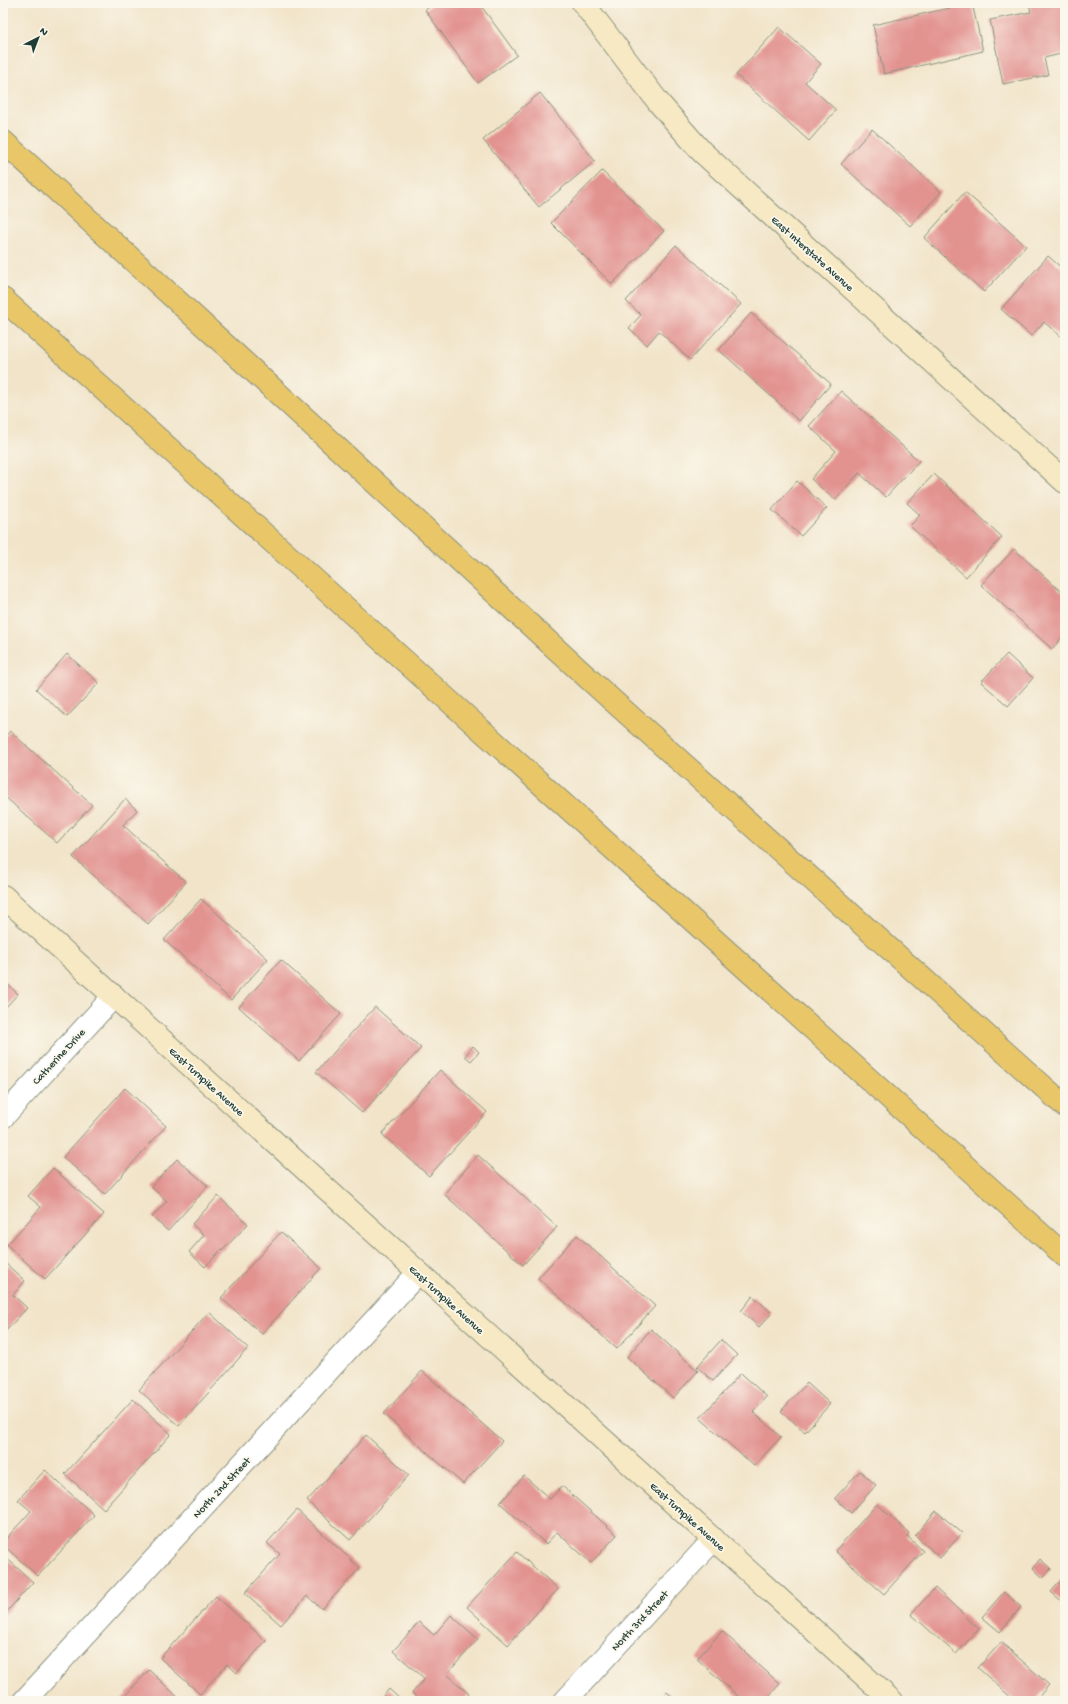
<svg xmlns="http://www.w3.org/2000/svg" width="1068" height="1704" font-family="'Gochi Hand',sans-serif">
  <rect width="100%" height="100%" fill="#fbf7ec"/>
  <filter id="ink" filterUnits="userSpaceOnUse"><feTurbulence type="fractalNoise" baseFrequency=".025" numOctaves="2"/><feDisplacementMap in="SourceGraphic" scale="8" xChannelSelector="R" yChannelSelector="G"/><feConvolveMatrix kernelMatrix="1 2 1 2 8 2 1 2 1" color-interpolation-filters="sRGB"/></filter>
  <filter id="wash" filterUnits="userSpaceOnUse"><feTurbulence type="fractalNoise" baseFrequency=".012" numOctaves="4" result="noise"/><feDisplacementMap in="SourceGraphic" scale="16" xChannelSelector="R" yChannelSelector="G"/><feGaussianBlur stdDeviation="0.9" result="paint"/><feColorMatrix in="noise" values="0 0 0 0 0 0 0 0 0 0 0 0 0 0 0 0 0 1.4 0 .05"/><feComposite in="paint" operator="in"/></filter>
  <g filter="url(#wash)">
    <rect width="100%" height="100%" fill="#f1e4c9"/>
    <g id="blocks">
      <g fill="#e29390">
        <polygon points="435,3 479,3 517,55 478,83 425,10"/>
        <polygon points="972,3 983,51 884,74 873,25"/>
        <polygon points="1029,3 1065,3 1065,53 1044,58 1048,75 1003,84 990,20 1031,12"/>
        <polygon points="779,27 821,64 805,82 836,110 809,141 736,75"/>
        <polygon points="540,93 595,161 539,207 483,140"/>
        <polygon points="872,129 941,192 910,226 841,164"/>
        <polygon points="602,171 664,231 612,284 551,223"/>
        <polygon points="965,192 1026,246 984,292 924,238"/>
        <polygon points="676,245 741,304 690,360 659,331 647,345 629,328 641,315 626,301"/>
        <polygon points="1048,256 1065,271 1065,340 1044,322 1031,336 1001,309"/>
        <polygon points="751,313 831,384 799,421 719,350"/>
        <polygon points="841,391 919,461 886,497 859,473 835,500 811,479 836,451 809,426"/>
        <polygon points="934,474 1002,537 966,577 910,526 920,515 907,503"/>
        <polygon points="797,481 827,508 801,536 772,510"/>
        <polygon points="1014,549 1065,595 1065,634 1052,649 981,585"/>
        <polygon points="67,654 99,683 67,717 36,689"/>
        <polygon points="1007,654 1033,678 1008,706 981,682"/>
        <polygon points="10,731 92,805 57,843 3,795 3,739"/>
        <polygon points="125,799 137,810 123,825 186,882 148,924 73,857"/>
        <polygon points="201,899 268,959 231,1000 164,940"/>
        <polygon points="281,960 341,1014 299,1061 239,1007"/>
        <polygon points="3,980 18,994 3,1010"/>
        <polygon points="375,1007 421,1048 362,1113 316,1072"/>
        <polygon points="473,1046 479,1052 471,1061 465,1056"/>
        <polygon points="440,1070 487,1112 429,1176 382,1134"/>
        <polygon points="125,1088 166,1126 105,1194 63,1157"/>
        <polygon points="478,1155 557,1227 523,1265 444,1194"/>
        <polygon points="177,1159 208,1186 168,1231 152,1217 167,1201 151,1187"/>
        <polygon points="53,1168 104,1214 45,1279 7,1245 41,1207 28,1196"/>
        <polygon points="218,1196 248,1224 222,1251 221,1250 205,1267 189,1252 204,1235 192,1224"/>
        <polygon points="281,1232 321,1268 262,1334 221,1298"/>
        <polygon points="577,1235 655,1306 617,1349 538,1278"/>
        <polygon points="3,1261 25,1281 13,1295 27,1308 3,1334"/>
        <polygon points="753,1296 772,1313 759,1327 741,1311"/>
        <polygon points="209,1312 248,1348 179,1426 139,1390"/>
        <polygon points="651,1329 698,1371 673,1398 627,1357"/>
        <polygon points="721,1340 737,1355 713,1381 697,1367"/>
        <polygon points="422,1371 502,1441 463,1484 384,1414"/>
        <polygon points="741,1373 767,1397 753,1412 781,1437 754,1466 700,1418"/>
        <polygon points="807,1383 830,1404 805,1432 781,1411"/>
        <polygon points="133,1399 171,1434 104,1509 65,1474"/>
        <polygon points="366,1435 409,1475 350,1540 307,1501"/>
        <polygon points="45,1470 94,1515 38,1576 3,1545 3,1542 31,1511 18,1500"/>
        <polygon points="860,1471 876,1485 851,1513 835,1498"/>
        <polygon points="524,1476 550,1499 562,1486 617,1535 591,1563 557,1532 546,1544 500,1503"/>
        <polygon points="877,1504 909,1533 907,1536 923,1551 884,1594 835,1551"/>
        <polygon points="297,1510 360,1568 322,1609 307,1596 281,1625 245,1593 280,1554 267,1543"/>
        <polygon points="936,1511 962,1533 940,1558 915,1535"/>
        <polygon points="517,1552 558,1589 508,1645 467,1607"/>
        <polygon points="3,1555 33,1582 3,1616"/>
        <polygon points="1040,1559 1051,1569 1043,1578 1033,1568"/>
        <polygon points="1062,1579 1065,1582 1065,1604 1051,1592"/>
        <polygon points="935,1588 979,1629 956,1654 911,1614"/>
        <polygon points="1004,1592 1021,1607 1000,1632 982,1617"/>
        <polygon points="216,1596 266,1641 237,1673 227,1664 200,1694 160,1658"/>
        <polygon points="451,1615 478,1639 447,1674 469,1694 463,1701 421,1701 412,1693 425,1679 393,1651 419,1622 434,1635"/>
        <polygon points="722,1631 780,1684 767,1698 771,1701 739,1701 741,1699 697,1659"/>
        <polygon points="1001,1642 1049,1685 1035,1701 1015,1701 978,1668"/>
        <polygon points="149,1670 182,1701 120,1701"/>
        <polygon points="389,1689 402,1701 379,1701"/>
        <polygon points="667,1692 677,1701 659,1701"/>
      </g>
    </g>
  </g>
  <g filter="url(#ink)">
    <use href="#blocks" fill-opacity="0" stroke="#88907e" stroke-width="1"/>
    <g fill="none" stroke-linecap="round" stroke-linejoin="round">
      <g stroke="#88907e" stroke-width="24">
        <g id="street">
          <polyline points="3,1117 114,996"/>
          <polyline points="24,1701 418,1273"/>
          <polyline points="565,1701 714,1539"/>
        </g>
      </g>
      <g stroke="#88907e" stroke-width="24">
        <g id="secondary">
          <polyline points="583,3 659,103 702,152 1065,482"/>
          <polyline points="3,896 892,1701"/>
        </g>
      </g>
      <g stroke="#88907e" stroke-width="24">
        <g id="highway">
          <polyline points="3,141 602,691 1065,1106"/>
          <polyline points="3,299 1065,1256"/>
        </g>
      </g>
      <use href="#street" stroke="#fff" stroke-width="22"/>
      <use href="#secondary" stroke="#f6e9c3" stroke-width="22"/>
      <use href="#highway" stroke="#e9c769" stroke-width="22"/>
    </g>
  </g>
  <g text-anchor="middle" stroke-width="3.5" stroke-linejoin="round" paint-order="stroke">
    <g font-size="11" fill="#1f3d34" stroke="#fbf7ec">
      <text transform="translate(813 253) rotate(42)" y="4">East Interstate Avenue</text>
      <text transform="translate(58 1056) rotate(-47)" y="4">Catherine Drive</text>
      <text transform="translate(207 1081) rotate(42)" y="4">East Turnpike Avenue</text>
      <text transform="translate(447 1299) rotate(42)" y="4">East Turnpike Avenue</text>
      <text transform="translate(221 1487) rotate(-47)" y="4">North 2nd Street</text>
      <text transform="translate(688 1516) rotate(42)" y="4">East Turnpike Avenue</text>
      <text transform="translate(639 1620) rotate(-47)" y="4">North 3rd Street</text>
    </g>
  </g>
  <rect width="1068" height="1704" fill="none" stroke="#fbf7ec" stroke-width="16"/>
  <g transform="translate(38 38) rotate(42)" stroke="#fbf7ec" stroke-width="3" paint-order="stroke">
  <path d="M0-3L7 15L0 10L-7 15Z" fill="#1f3d34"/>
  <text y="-6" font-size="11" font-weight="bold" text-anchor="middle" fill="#1f3d34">N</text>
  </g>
</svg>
